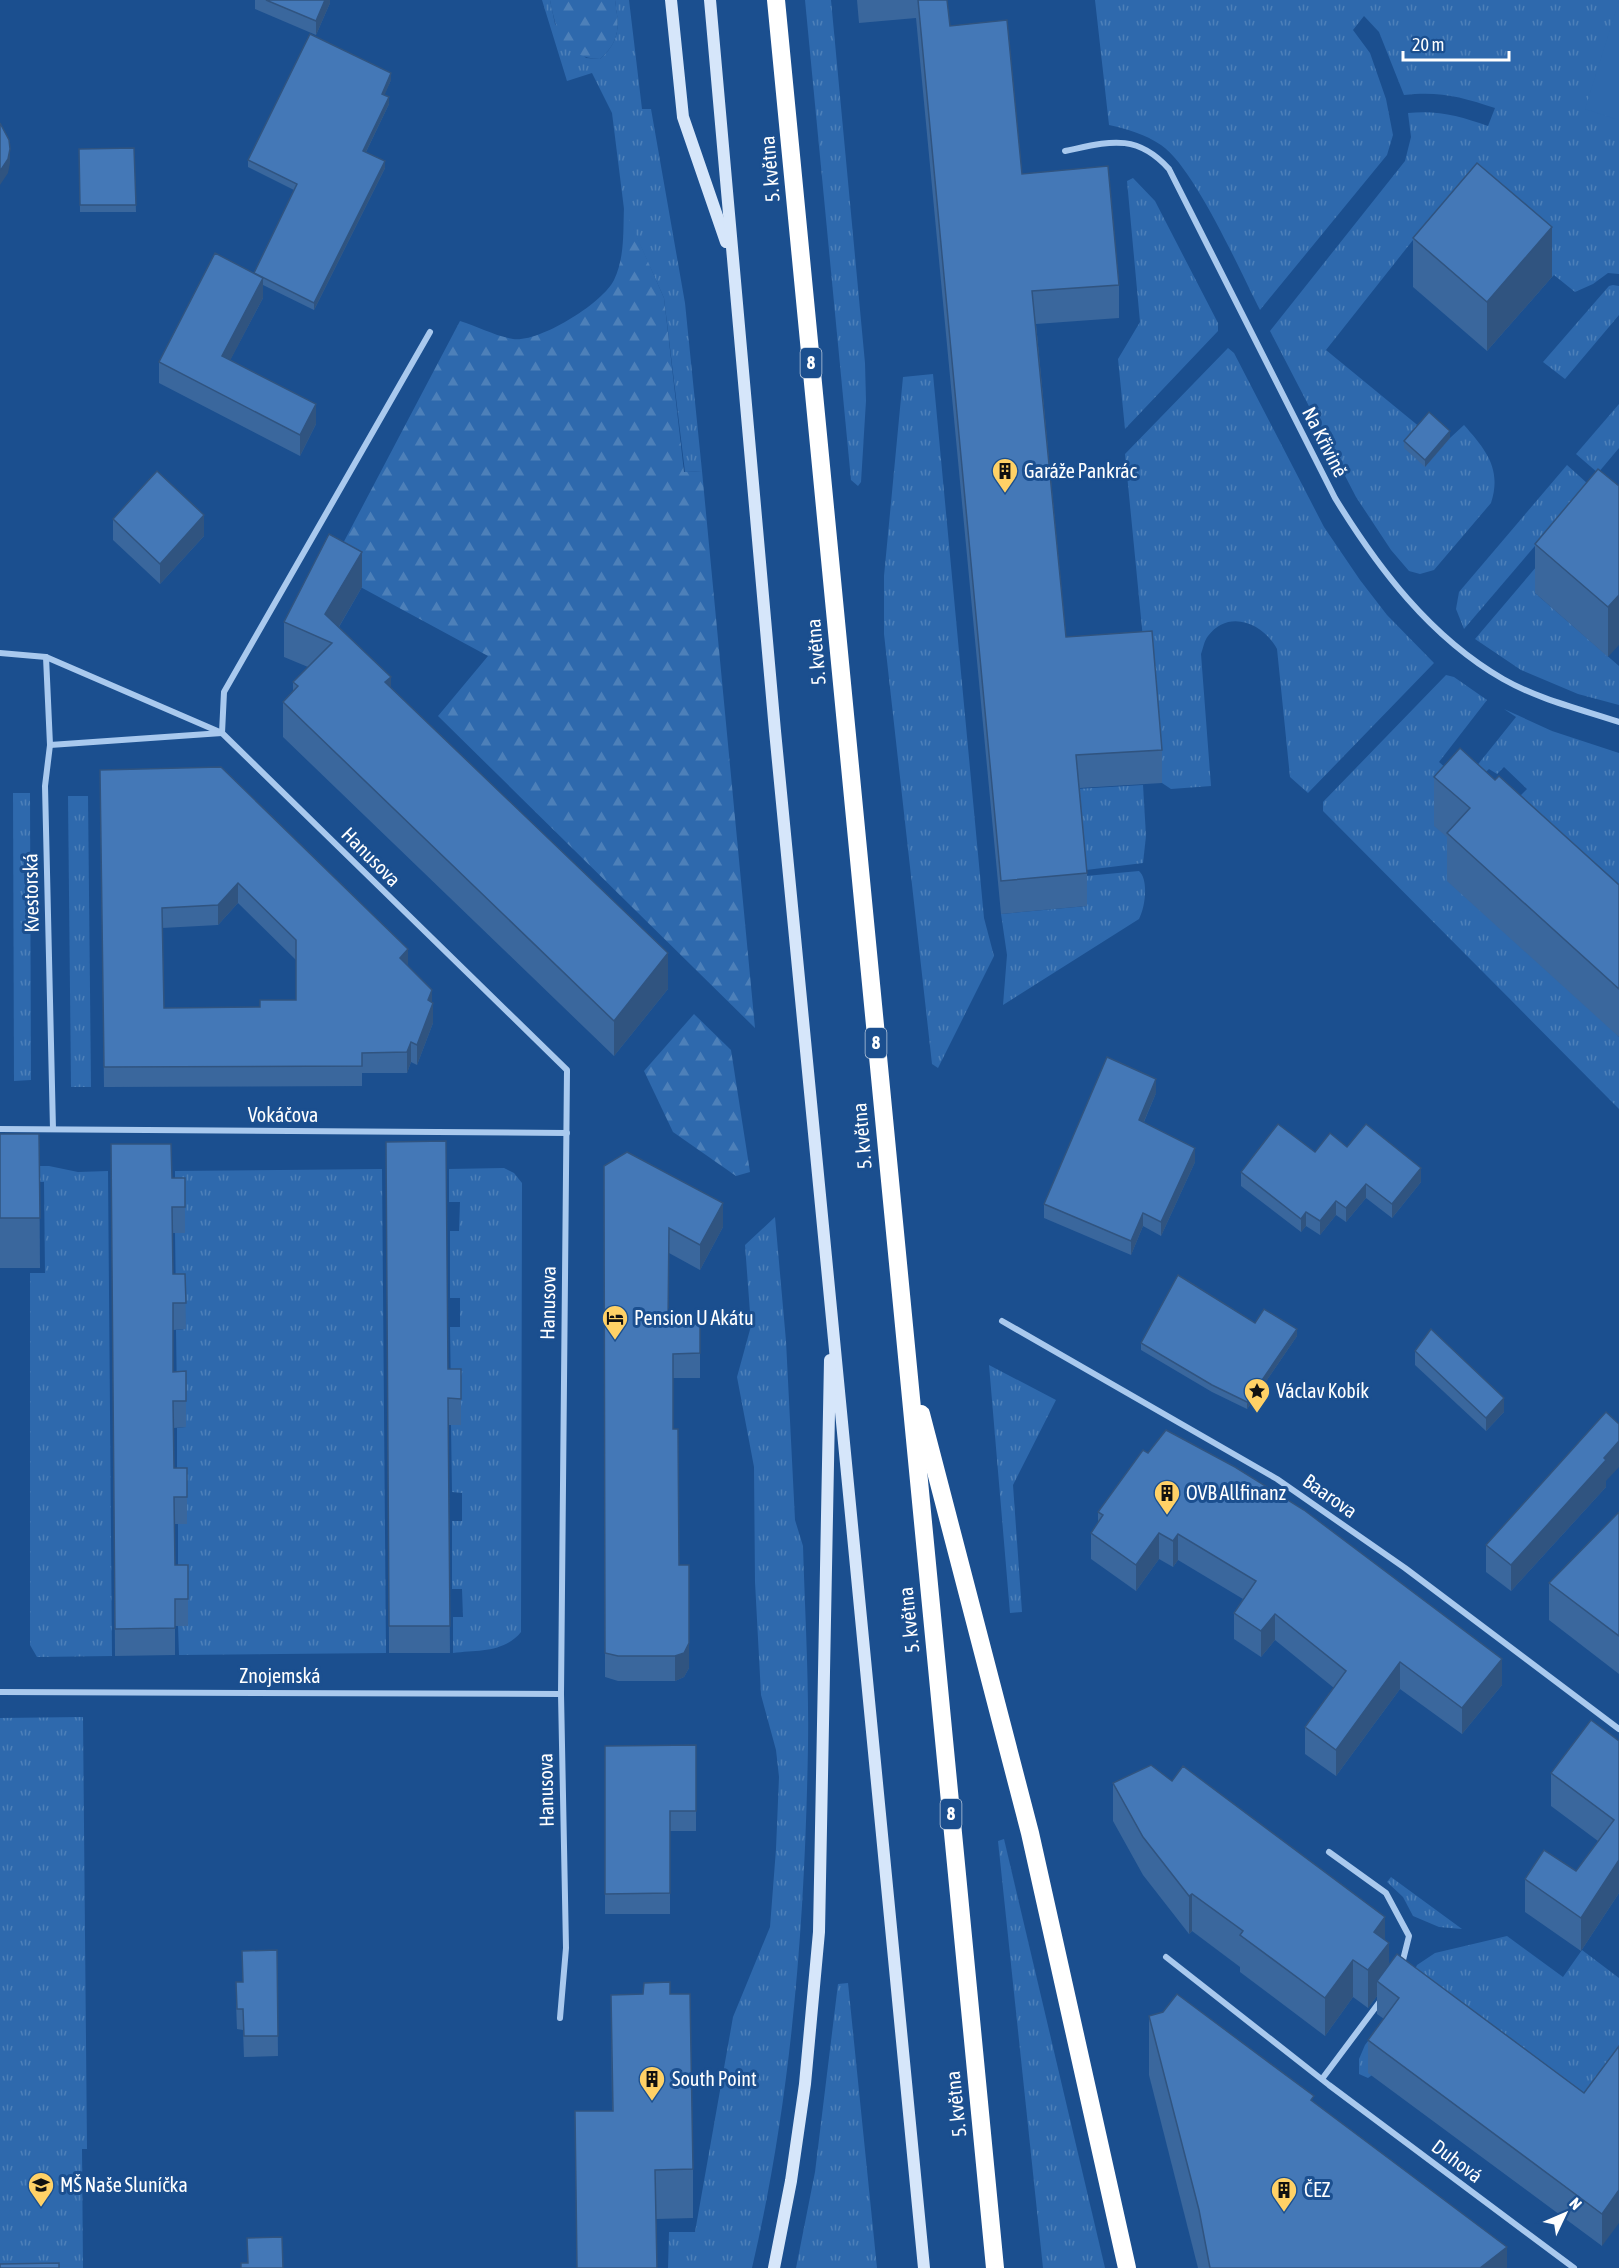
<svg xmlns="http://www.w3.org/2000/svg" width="1619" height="2268" font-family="'Asap Condensed',sans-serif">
  <defs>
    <pattern id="grass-tufts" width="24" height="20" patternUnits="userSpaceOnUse" patternTransform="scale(1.5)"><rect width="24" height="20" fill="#2e69ad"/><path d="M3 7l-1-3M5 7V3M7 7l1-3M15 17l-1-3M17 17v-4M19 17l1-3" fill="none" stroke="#4d80b9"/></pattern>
    <pattern id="forest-firs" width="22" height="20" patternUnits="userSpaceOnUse" patternTransform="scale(1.5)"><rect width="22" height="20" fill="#2e69ad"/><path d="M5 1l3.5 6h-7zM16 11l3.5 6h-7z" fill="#4d80b9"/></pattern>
  </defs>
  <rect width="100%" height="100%" fill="#1b4f8f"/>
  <g fill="url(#grass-tufts)">
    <path d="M542,0H550L555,24L586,58L600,59C621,40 619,26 615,0H629L642,109H651L685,303L702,471L685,472L664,298L624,209L612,113L592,73L567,81Z"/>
    <polygon points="805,0 831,0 865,363 866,401 861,482 858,486 851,480"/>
    <path d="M1095,0H1619V274L1608,273L1593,284L1575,292L1554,275L1552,277L1428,221L1326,350L1421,428L1450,438L1464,425C1486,450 1502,469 1491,503L1434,570L1420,574L1409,571L1391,550L1356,497L1270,331L1405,161L1411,137L1408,113C1438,110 1460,116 1488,126L1495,108C1461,97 1440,91 1404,95L1379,32L1364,16L1353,30L1370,53L1386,99L1393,135L1387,155L1260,310C1240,271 1194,167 1161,145C1145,134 1127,129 1109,125Z"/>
    <polygon points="1133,178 1155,201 1218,323 1218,331 1125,429 1118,359 1140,322 1127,181"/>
    <polygon points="1613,285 1619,286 1619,315 1565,379 1543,362 1609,286"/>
    <path d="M1228,348L1234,353L1324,527L1360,580L1387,615L1434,663L1308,793L1290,777L1277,649C1264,624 1229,608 1208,636C1204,641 1203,649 1201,654L1211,786L1171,789L1162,783L1152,664L1145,659L1125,454Z"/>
    <polygon points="933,374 984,918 994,956 938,1068 932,1064 884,634 884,576 903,377"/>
    <polygon points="1619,404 1619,448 1598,473 1576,454"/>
    <polygon points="1567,465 1588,484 1464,629 1456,609 1459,592"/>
    <polygon points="1599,493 1535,593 1619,666 1619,705 1578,694 1521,670 1475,639"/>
    <polygon points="1446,675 1454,677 1487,700 1439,762 1463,783 1516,717 1504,709 1552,731 1619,753 1619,884 1520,796 1527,789 1504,767 1497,774 1489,769 1460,797 1455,844 1619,1037 1619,1109 1323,811 1323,802"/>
    <polygon points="1143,785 1146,836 1143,863 1086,870 1076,789"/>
    <polygon points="13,793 30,793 31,1080 14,1081"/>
    <polygon points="68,796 88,796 91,1087 71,1087"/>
    <path d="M1139,871C1149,880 1145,908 1139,919L1003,1005L1007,955L1001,914L1087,906L1086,876Z"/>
    <polygon points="0,1166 49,1166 78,1172 108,1171 112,1656 37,1657 30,1645 30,1273 45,1273 44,1182 28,1182"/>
    <path d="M504,1168L514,1173L522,1183L521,1632C504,1653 478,1650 453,1653V1617H463L462,1589H452V1521H462V1493L452,1492L451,1425H461L451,1396L450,1327H460V1298H450V1231H459L460,1202H449V1169Z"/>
    <polygon points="382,1169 386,1653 179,1655 178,1626 188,1625 178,1591 178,1524 186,1524 177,1495 177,1428 186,1427 177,1398 176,1330 186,1329 176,1301 175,1233 185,1233 175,1204 175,1171"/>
    <path d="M775,1217L786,1341L795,1520L803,1546C805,1613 809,1679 808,1746C805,1921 792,2097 752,2268H668L669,2232H695L733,2017L770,1927L776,1849L779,1777L776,1750L761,1695L755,1582L754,1467L737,1377L751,1326L745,1245Z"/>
    <polygon points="989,1365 1056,1400 1013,1485 1022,1612 1010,1613"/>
    <polygon points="83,1717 87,2149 82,2149 83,2268 0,2268 0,1718"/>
    <polygon points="1004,1839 1105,2268 1043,2268 998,1841"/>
    <polygon points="1391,1877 1462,1929 1439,1927 1413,1916 1403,1897 1387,1882"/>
    <polygon points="1507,1936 1563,1977 1582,1950 1619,1978 1619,2079 1584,2126 1369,2072 1372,2075 1368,2078 1359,2074 1359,2059 1365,2045 1404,1993 1417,1965 1435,1953"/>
    <polygon points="848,1983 877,2268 796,2268 815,2172 838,1984"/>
  </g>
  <g fill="url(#forest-firs)">
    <path d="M550,0H615C619,26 621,40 600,59C563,58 556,31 550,0Z"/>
    <path d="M624,207L664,298L684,472L702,471L755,1028L438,716L488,656L329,570L460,321C477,326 495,336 513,339C539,343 603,303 614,280C625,257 623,231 624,207Z"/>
    <polygon points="694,1014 731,1050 750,1172 736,1176 673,1132 644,1071"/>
  </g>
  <polygon fill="#2e69ad" points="1619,1 1619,120 1585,109"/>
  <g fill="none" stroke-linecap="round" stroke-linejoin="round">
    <g stroke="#a9c9ee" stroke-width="6">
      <path d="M1065,151C1108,142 1136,132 1169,169L1335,498C1378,568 1430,637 1503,679C1538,699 1580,709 1619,722"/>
      <polyline points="0,653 46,657 222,733 567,1070 561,1694 566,1948 560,2018"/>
      <polyline points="46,657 50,745 45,786 53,1129"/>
      <polyline points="50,745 222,733 224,692 430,332"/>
      <polyline points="0,1129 567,1133"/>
      <polyline points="1002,1321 1277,1479 1405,1568 1619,1729"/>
      <polyline points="0,1692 561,1694"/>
      <polyline points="1329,1852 1386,1893 1409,1936 1402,1964"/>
      <polyline points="1166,1957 1329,2085 1574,2268"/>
      <polyline points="1322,2079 1381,2000"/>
    </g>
    <g stroke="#d6e6fa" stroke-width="12">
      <polyline points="671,0 683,117 726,242"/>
      <polyline points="710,0 775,731 924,2268"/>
      <polyline points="774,2268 791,2181 805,2084 819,1932 830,1360"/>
    </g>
    <g stroke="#fff" stroke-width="18">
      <polyline points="776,0 995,2268"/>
      <polyline points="921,1414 1030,1833 1127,2268"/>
    </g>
  </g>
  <g fill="#3a679d" fill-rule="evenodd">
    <polygon points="255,0 330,0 330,3 316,35 255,9"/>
    <polygon points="857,0 947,0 950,26 1022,174 1119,285 1119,318 1036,324 1066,637 1162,750 1162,783 1080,788 1087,873 1087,906 1001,914 916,18 859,23"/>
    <polygon points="391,80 384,95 389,104 366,152 385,168 314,310 263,285 263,298 230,360 316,424 300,456 159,383 159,362 254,273 294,190 248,167 248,160"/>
    <polygon points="134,148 136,212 80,212 79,149"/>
    <polygon points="1413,238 1552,277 1487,351 1413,287"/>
    <polygon points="1450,438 1425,467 1404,448 1404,441"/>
    <polygon points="1619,486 1608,657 1535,593 1535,544"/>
    <polygon points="113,519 204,536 160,584 113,540"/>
    <polygon points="362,587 339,627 391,688 668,989 614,1056 283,737 283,702 293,691 293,682 308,667 284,657 284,622"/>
    <path d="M100,770L408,967L432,1002L433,1023L417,1065L411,1062L407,1073H362V1086L104,1087ZM238,903L296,960V1000L260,1007L164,1008L162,928L218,925Z"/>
    <polygon points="1434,777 1495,780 1619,885 1619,1037 1447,881 1447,837 1434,826"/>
    <polygon points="1156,1093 1144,1122 1195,1162 1161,1236 1143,1226 1131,1255 1044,1218 1044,1204"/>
    <polygon points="0,1134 39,1134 40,1268 0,1268"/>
    <polygon points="386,1142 448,1369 461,1399 461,1425 448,1425 450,1653 389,1653"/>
    <polygon points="111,1144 172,1178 185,1178 185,1233 172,1233 173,1274 185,1274 186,1329 173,1330 173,1372 186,1371 186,1427 174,1428 174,1468 187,1468 187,1524 175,1524 175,1565 188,1565 188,1626 175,1626 175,1655 115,1656"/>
    <polygon points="1347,1147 1421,1182 1392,1218 1366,1198 1346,1222 1336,1215 1320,1235 1306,1226 1301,1232 1241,1186 1241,1172 1315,1152"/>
    <polygon points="604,1166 723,1227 700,1270 669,1253 668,1324 700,1324 700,1378 673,1378 673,1429 679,1565 689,1668 684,1677 675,1681 618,1681 605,1677"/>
    <polygon points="1255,1323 1297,1336 1247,1409 1212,1392 1141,1350 1141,1343"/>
    <polygon points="1415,1351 1504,1412 1486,1431 1415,1365"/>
    <polygon points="1143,1450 1502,1685 1462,1734 1400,1689 1336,1776 1305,1754 1305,1727 1334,1688 1275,1640 1261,1657 1234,1639 1234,1613 1243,1599 1178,1560 1173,1567 1159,1559 1136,1591 1091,1559 1091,1533 1098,1522 1098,1512"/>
    <polygon points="1606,1481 1606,1487 1511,1591 1486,1572 1486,1545"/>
    <polygon points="1619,1512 1619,1674 1549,1620 1549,1583"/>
    <polygon points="1619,1741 1619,1893 1581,1951 1525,1912 1525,1879 1576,1871 1598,1841 1551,1806 1551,1773"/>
    <polygon points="696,1745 696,1831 670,1831 670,1914 605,1914 605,1746"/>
    <polygon points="1113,1783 1385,1940 1389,1965 1584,2093 1619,2046 1602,2246 1368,2073 1368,2040 1384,2019 1377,2014 1377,1996 1368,2008 1353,1997 1325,2036 1240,1972 1240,1967 1192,1931 1189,1934 1143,1875 1113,1821"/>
    <polygon points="277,1950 278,2056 244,2057 243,2030 237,2029 236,2003 243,1982"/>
    <polygon points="670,1994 693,2169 693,2218 656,2219 657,2268 577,2268 575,2111 612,2111 611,1995"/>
    <polygon points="1149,2016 1314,2102 1507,2268 1198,2268 1149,2075"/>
  </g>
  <g fill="#305480">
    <polygon points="325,0 330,0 330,3 316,35 316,21"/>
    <polygon points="391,73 391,80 382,101 382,94"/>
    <polygon points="389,97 389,104 363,158 363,151"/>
    <polygon points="10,149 10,163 8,173 0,185 0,171"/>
    <polygon points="385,161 385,168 314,310 314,303"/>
    <polygon points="1552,227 1552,277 1487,351 1487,302"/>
    <polygon points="263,278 263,298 222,376 222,356"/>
    <polygon points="316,404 316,424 300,456 300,435"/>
    <polygon points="1450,431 1450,438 1425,467 1425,460"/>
    <polygon points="204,515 204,536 160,584 160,564"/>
    <polygon points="362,552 362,587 330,642 325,614"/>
    <polygon points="1619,595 1619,645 1608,657 1608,607"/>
    <polygon points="391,677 391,712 385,682"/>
    <polygon points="238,883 238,903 218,925 218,905"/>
    <polygon points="408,949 408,969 400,958"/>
    <polygon points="668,953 668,989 614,1056 614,1021"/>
    <polygon points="432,990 432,1007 433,1003 433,1023 417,1065 417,1045 428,1000"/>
    <polygon points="411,1042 411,1062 407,1073 407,1052"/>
    <polygon points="1156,1079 1156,1093 1139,1133 1139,1120"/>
    <polygon points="1195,1148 1195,1162 1161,1236 1161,1222"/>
    <polygon points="1421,1168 1421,1182 1392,1218 1392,1204"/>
    <polygon points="1366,1184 1366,1198 1346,1222 1346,1208"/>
    <polygon points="1336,1201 1336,1215 1320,1235 1320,1221"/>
    <polygon points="723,1203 723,1227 700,1270 700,1245"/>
    <polygon points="1306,1212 1306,1226 1301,1232 1301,1219"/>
    <polygon points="1143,1213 1143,1226 1131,1255 1131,1241"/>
    <polygon points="1297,1329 1297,1336 1247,1409 1247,1402"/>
    <polygon points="1504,1398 1504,1412 1486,1431 1486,1418"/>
    <polygon points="1619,1441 1619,1467 1606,1481 1606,1487 1511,1591 1511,1565"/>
    <polygon points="1159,1533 1159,1559 1136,1591 1136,1565"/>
    <polygon points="1178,1534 1178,1560 1173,1567 1173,1541"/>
    <polygon points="1275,1614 1275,1640 1261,1657 1261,1631"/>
    <polygon points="689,1643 689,1668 684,1677 675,1681 675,1656"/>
    <polygon points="1502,1659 1502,1685 1462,1734 1462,1708"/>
    <polygon points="1400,1662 1400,1689 1336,1776 1336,1750"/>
    <polygon points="1619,1860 1619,1893 1581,1951 1581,1918"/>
    <polygon points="1192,1894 1192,1931 1189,1934 1189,1896"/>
    <polygon points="1385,1917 1385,1947 1389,1943 1389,1980 1377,1981 1377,1996 1368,2008 1368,1970 1374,1932"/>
    <polygon points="1353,1960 1353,1997 1325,2036 1325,1998"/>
    <polygon points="1619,2190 1619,2223 1602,2246 1602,2214"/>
    <polygon points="1507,2247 1507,2268 1480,2268"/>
  </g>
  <g fill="#4478b7" stroke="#305480" stroke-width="1.5" fill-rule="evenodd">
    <polygon points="266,0 325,0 316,21"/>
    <polygon points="918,0 947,0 950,26 1007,20 1022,174 1108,166 1119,285 1032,291 1066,637 1152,631 1162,750 1076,755 1087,873 1001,881"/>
    <polygon points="310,34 391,73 382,94 389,97 363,151 385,161 314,303 254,273 297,184 248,160"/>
    <polygon points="0,123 9,140 10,149 8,159 0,171"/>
    <polygon points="134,148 136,205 80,205 79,149"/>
    <polygon points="1477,163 1552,227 1487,302 1413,238"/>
    <polygon points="215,253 263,278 222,356 316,404 300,435 159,362"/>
    <polygon points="1429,412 1450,431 1425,460 1404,441"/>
    <polygon points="1598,469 1619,486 1619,595 1608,607 1535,544"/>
    <polygon points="157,471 204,515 160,564 113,519"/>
    <polygon points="329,534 362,552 325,614 391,677 385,682 668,953 614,1021 283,702 298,686 293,682 332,643 284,622"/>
    <polygon points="1460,748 1495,780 1499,776 1619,885 1619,989 1447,833 1470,808 1434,777"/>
    <path d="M221,767L408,949L400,958L432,990L428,1000L433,1003L417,1045L411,1042L407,1052L362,1053V1066L104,1067L100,770ZM238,883L296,940V1000H260V1007L164,1008L162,908L218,905Z"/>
    <polygon points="1107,1057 1156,1079 1139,1120 1195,1148 1161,1222 1143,1213 1131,1241 1044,1204"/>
    <polygon points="1278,1124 1315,1152 1330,1133 1347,1147 1366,1124 1421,1168 1392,1204 1366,1184 1346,1208 1336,1201 1320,1221 1306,1212 1301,1219 1241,1172"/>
    <polygon points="0,1134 39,1134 40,1218 0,1218"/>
    <polygon points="446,1141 448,1369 461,1369 461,1399 448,1398 450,1626 389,1626 386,1142"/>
    <polygon points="111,1144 171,1144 172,1178 185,1178 185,1207 172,1207 173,1274 185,1274 186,1303 173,1303 173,1372 186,1371 186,1401 173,1401 174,1468 187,1468 187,1497 174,1497 175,1565 188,1565 188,1599 175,1599 175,1628 115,1629"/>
    <polygon points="627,1152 723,1203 700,1245 669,1228 668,1324 700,1324 700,1353 673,1354 673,1429 678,1429 679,1565 689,1565 689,1643 684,1653 675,1656 618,1656 605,1653 604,1166"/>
    <polygon points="1178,1275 1255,1323 1264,1309 1297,1329 1247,1402 1212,1385 1141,1343"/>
    <polygon points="1431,1329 1504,1398 1486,1418 1415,1351"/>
    <polygon points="1606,1412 1619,1424 1619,1441 1604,1458 1606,1460 1511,1565 1486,1545"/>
    <polygon points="1166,1430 1235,1467 1304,1510 1502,1659 1462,1708 1400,1662 1336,1750 1305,1727 1346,1671 1275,1614 1261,1631 1234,1613 1256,1581 1178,1534 1173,1541 1159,1533 1136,1565 1091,1533 1103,1515 1098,1512 1143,1450 1148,1453"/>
    <polygon points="1619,1512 1619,1636 1549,1583"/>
    <polygon points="1591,1720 1619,1741 1619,1860 1581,1918 1525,1879 1544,1850 1576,1871 1614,1820 1551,1773"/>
    <polygon points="696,1745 696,1811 670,1811 670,1893 605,1894 605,1746"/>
    <polygon points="1151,1765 1172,1781 1183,1766 1385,1917 1374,1932 1389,1943 1368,1970 1353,1960 1325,1998 1240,1935 1243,1931 1192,1894 1189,1896 1143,1837 1113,1783"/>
    <polygon points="277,1950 278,2036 244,2036 243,2009 237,2009 236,1982 243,1982 242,1951"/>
    <polygon points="1397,1954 1584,2093 1619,2046 1619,2190 1602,2214 1368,2040 1399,1998 1377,1981"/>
    <polygon points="670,1982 670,1994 690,1994 693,2169 655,2170 657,2268 577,2268 575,2111 613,2111 611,1995 643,1994 644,1983"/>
    <polygon points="1177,1994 1314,2096 1311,2100 1507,2247 1480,2268 1210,2268 1199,2210 1149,2016 1163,2012"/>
    <polygon points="282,2237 283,2268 241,2268 241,2263 248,2263 247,2238"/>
    <polygon points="59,2263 59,2268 0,2268 0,2264"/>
  </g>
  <defs>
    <g id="building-pin" transform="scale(1.35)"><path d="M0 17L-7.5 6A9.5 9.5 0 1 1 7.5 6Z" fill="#ffd166" stroke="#1b4f8f"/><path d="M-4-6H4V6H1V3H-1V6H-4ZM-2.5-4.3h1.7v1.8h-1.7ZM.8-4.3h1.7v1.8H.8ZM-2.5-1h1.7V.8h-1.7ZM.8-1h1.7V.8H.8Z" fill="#111"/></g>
    <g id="hotel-pin" transform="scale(1.35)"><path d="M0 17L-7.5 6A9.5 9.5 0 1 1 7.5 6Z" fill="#ffd166" stroke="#1b4f8f"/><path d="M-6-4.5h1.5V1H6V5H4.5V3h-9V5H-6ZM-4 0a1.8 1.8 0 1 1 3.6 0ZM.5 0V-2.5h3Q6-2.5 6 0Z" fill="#111"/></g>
    <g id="sight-pin" transform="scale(1.35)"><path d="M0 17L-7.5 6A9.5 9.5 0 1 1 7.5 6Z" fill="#ffd166" stroke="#1b4f8f"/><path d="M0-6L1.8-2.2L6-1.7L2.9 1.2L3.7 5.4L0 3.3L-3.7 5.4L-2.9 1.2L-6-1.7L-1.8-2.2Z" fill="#111"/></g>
    <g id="school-pin" transform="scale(1.35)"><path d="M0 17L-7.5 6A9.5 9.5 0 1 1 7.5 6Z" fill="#ffd166" stroke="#1b4f8f"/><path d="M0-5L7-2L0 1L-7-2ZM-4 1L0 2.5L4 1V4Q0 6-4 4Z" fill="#111"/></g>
  </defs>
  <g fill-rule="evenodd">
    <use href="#building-pin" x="1005" y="471"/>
    <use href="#hotel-pin" x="615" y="1318"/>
    <use href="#sight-pin" x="1257" y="1391"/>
    <use href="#building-pin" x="1167" y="1493"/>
    <use href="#building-pin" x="652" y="2079"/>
    <use href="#school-pin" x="41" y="2185"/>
    <use href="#building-pin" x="1284" y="2190"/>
  </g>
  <g text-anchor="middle" stroke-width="6" stroke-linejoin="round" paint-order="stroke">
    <g fill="#1b4f8f" stroke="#bbcadd" stroke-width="1.5">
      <rect x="800.5" y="348" width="21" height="30" rx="4.5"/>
      <rect x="865.5" y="1028" width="21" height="30" rx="4.5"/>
      <rect x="940.5" y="1799" width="21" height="30" rx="4.5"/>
    </g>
    <g font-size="18" font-weight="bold" fill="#fff">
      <text x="811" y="369">8</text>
      <text x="876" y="1049">8</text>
      <text x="951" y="1820">8</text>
    </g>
    <g font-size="20" fill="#fff" stroke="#1b4f8f">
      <text transform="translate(770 169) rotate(-95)" y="7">5. května</text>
      <text transform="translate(1325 442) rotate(63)" y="7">Na Křivině</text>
      <text transform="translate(816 652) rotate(-95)" y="7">5. května</text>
      <text transform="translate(371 857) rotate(45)" y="7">Hanusova</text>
      <text transform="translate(31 893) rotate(-91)" y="7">Kvestorská</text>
      <text x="283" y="1122">Vokáčova</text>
      <text transform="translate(862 1136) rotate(-95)" y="7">5. května</text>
      <text transform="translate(548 1303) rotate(-89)" y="7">Hanusova</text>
      <text transform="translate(1330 1496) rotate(35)" y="7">Baarova</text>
      <text transform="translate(909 1620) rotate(-96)" y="7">5. května</text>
      <text x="280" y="1683">Znojemská</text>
      <text transform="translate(546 1790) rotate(-91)" y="7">Hanusova</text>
      <text transform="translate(956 2104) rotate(-96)" y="7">5. května</text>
      <text transform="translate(1457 2161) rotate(37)" y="7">Duhová</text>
    </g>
    <g font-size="20" fill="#fff" stroke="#1b4f8f" text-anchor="start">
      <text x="1024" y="478">Garáže Pankrác</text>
      <text x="634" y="1325">Pension U Akátu</text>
      <text x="1276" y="1398">Václav Kobík</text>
      <text x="1186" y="1500">OVB Allfinanz</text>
      <text x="672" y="2086">South Point</text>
      <text x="60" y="2192">MŠ Naše Sluníčka</text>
      <text x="1304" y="2197">ČEZ</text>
    </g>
  </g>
  <g transform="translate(1565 2214) rotate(46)" stroke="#1b4f8f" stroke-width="4.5" paint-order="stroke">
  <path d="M0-4.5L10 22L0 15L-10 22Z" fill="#ffffff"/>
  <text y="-9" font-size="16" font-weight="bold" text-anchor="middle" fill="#ffffff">N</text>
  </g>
  <path d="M1403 51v9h106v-9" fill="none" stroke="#ffffff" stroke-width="3"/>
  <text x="1412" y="51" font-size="18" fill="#ffffff" stroke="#1b4f8f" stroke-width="4.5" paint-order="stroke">20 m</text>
</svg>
